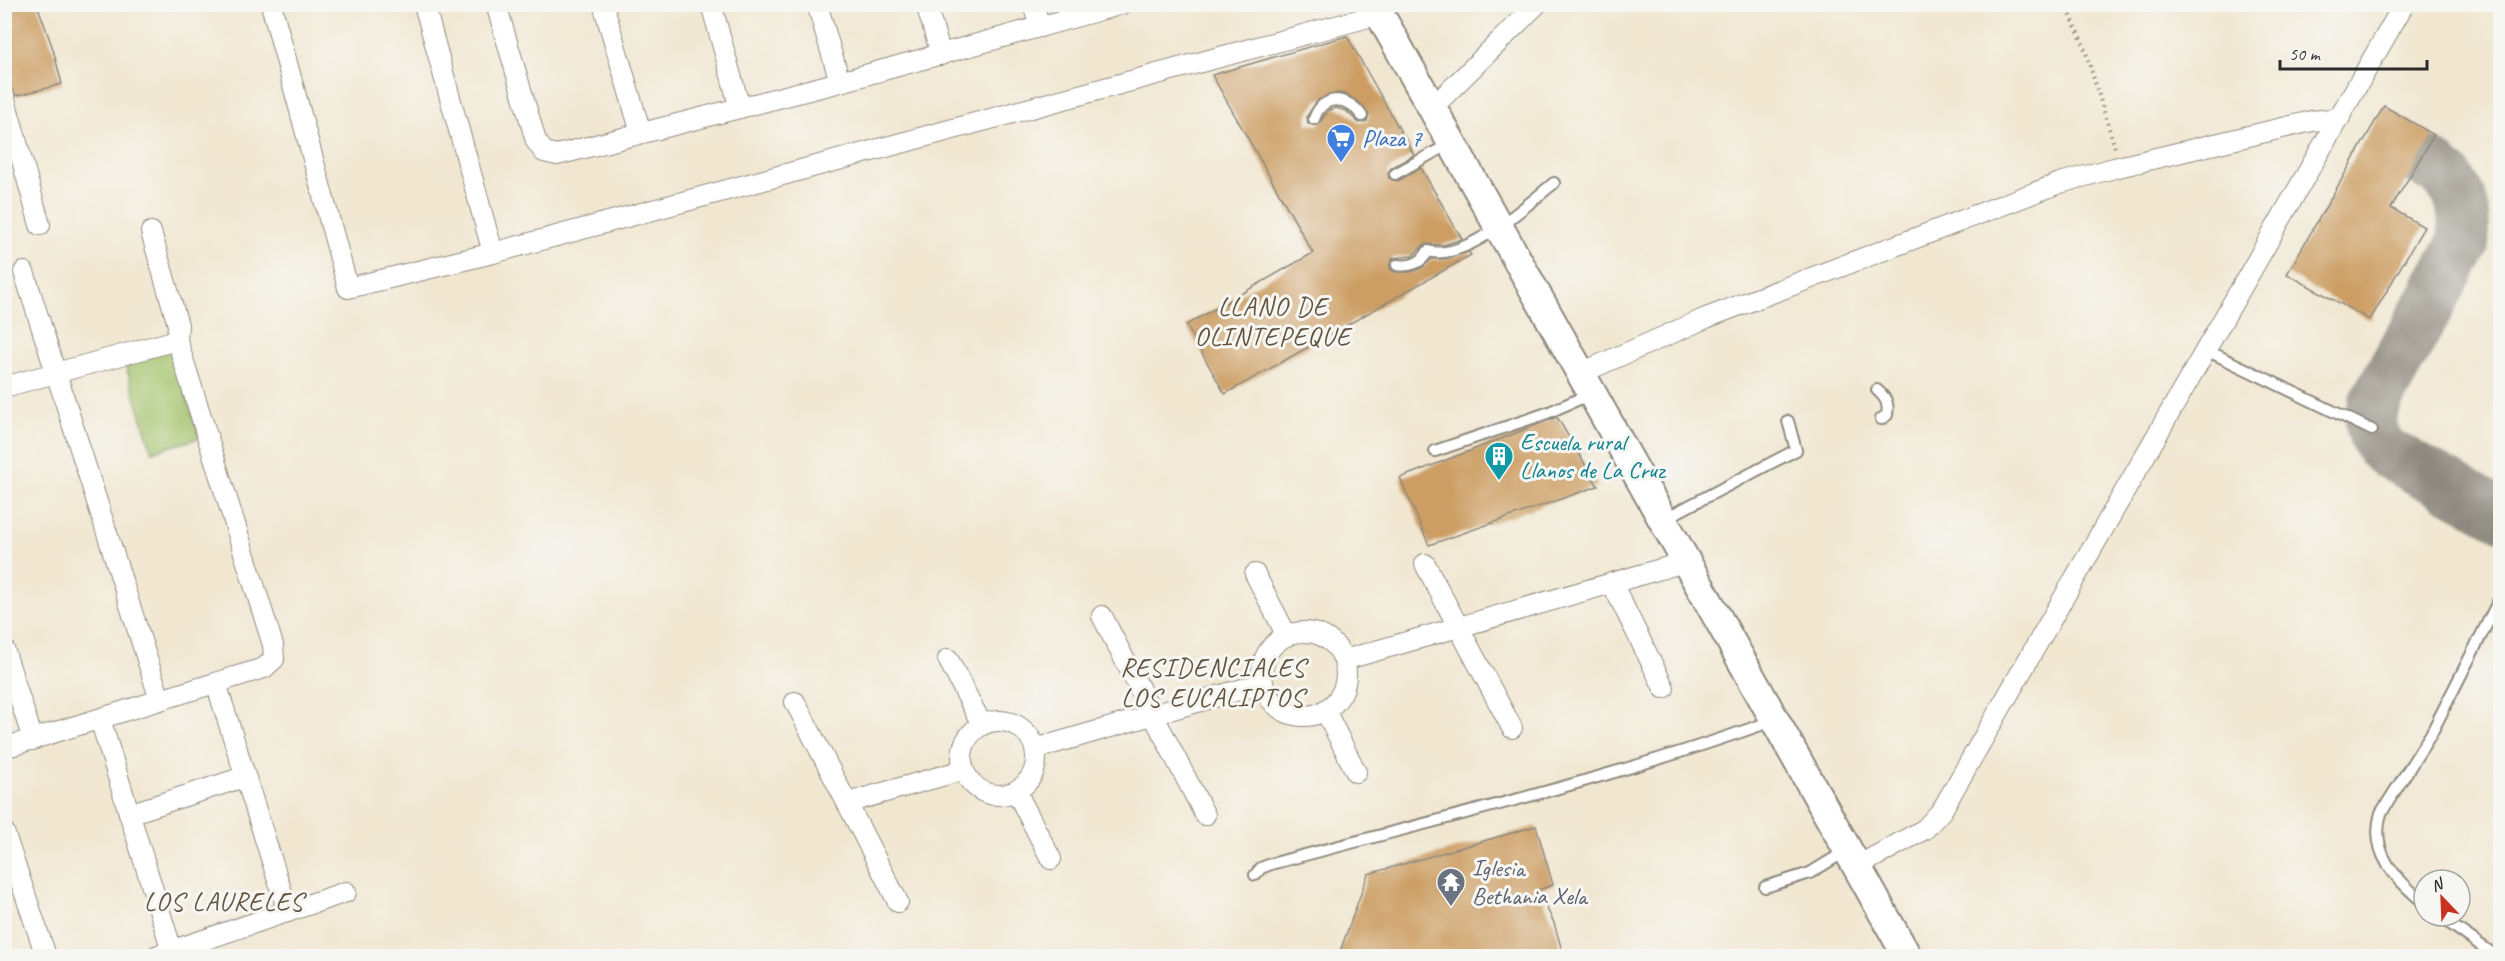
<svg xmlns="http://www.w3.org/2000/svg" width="2505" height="961" font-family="Caveat,sans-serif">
  <rect width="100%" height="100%" fill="#f6f6f2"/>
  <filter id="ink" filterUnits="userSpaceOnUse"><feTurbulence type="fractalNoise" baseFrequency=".0167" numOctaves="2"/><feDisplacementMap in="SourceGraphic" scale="12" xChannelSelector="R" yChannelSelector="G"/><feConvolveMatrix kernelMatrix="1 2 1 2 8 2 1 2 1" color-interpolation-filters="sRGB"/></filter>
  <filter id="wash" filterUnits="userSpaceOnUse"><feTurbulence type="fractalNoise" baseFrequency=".008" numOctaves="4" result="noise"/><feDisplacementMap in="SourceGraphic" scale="24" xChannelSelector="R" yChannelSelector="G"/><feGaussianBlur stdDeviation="1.35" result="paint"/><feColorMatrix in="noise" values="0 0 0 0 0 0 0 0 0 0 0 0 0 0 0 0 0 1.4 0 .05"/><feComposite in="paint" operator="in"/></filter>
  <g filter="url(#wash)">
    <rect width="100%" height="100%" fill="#f1e7d1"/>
    <polygon fill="#a3c26b" stroke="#67764b" stroke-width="1.5" points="172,349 199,438 152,452 125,363"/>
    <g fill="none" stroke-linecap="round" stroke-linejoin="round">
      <path stroke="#8e897e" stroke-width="52" d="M2420,159C2458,179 2467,201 2463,244L2375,402C2368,421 2371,438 2386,452L2500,514"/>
    </g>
    <g id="blocks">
      <g fill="#cc9e63" fill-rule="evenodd">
        <polygon points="4,4 37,4 53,49 62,84 16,96 9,85 4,68"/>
        <path d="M1347,36L1414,155L1391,168L1388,173L1389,178L1398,181L1421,168L1462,239L1443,245L1425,244L1412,256L1393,258L1390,264V269L1396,272H1412L1423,267L1432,259H1445L1469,252L1471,255L1225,394L1186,325L1313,253L1212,75ZM1337,93L1346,94L1361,104L1369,114L1367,121L1359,123L1346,111L1336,108L1328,111L1318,125L1308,124L1307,116L1318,100Z"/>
        <polygon points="2384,106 2434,135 2391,208 2424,227 2370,320 2287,274"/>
        <polygon points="1557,417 1598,486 1429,545 1400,478"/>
        <polygon points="1536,826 1553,885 1538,890 1554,923 1564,957 1338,957 1368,874"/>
      </g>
    </g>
  </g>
  <g filter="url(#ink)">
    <use href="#blocks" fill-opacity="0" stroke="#8e897e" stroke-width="1.5"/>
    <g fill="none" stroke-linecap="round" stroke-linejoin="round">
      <g stroke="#8e897e" stroke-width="14">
        <g id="service">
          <path d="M1314,119C1323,93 1348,96 1362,116"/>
          <polyline points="1395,174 1451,143"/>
          <path d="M1397,265C1410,267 1422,263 1428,251C1466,262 1525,206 1554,183"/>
          <polyline points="2206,350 2372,430"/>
          <path d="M1877,390C1886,398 1889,403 1887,415L1881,419"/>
          <polyline points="1435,451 1547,413 1591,394"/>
          <polyline points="1664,519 1796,450 1788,421"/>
          <path d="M1255,875L1261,868L1271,864C1439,819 1609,780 1772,721"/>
          <polyline points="1765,887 1810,873 1846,851"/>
          <path d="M2424,903C2396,878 2369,854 2381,813L2431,734L2500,598"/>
          <polyline points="2439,916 2496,956"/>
        </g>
      </g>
      <g stroke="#8e897e" stroke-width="22">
        <g id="minor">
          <polyline points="271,4 348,288 493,253 1380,14"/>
          <polyline points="424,4 493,253"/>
          <polyline points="496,4 536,141 544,152 557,155 840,82 1122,4"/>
          <polyline points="603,4 641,133"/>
          <polyline points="711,4 740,108"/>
          <polyline points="817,4 840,82"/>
          <polyline points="926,4 941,55"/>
          <polyline points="1033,4 1040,27"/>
          <polyline points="4,96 40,225"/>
          <polyline points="1432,108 1537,4"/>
          <polyline points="24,272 160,700"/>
          <polyline points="1581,373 1706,318 2060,183 2114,168 2312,121 2340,118"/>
          <polyline points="4,387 177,340"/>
          <polyline points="1425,564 1512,728"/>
          <polyline points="1255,574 1287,636"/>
          <polyline points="1612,583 1664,688"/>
          <polyline points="1102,616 1205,815"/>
          <circle cx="1304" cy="674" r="42"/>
          <polyline points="4,649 33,740"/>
          <polyline points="948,659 982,725"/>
          <polyline points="1344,660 1685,562"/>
          <polyline points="216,683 288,912"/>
          <polyline points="795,702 898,902"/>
          <polyline points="1325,710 1356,772"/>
          <polyline points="100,719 172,951"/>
          <circle cx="999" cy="758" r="37"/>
          <polyline points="4,748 264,668 274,659 273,645 177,340 178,325 151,232"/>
          <polyline points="1035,749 1263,683"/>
          <polyline points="1016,791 1051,859"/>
          <polyline points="847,803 963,770"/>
          <polyline points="129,814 244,777"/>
          <polyline points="4,832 46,956"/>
          <polyline points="1856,867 1925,829 1942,810 2404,4"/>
          <polyline points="156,956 346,892"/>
        </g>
      </g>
      <g stroke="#8e897e" stroke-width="32">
        <polyline id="secondary" points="1374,4 1907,956"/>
      </g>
      <polyline stroke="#8e897e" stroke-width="4" stroke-dasharray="1.5 4.5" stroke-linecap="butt" points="2066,4 2084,46 2115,148"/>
      <use href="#service" stroke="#fff" stroke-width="10"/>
      <use href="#minor" stroke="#fff" stroke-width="20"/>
      <use href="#secondary" stroke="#fff" stroke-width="28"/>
    </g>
  </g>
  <defs>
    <g id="supermarket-pin" transform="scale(1.5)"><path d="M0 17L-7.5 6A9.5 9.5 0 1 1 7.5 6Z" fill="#3f7fe0" stroke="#f6f6f2"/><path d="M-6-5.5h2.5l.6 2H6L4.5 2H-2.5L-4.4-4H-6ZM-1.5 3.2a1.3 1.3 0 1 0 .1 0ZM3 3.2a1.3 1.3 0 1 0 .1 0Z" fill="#fff"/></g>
    <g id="building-pin" transform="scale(1.5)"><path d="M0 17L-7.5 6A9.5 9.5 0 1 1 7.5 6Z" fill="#0f9aa8" stroke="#f6f6f2"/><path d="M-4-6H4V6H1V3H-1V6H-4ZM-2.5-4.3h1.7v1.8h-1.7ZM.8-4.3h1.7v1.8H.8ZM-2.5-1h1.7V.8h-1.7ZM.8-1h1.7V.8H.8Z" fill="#fff"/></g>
    <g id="temple-pin" transform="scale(1.5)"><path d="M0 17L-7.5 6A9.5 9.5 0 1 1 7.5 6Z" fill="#6b7280" stroke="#f6f6f2"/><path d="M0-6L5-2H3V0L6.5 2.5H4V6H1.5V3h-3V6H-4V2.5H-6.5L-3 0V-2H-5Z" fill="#fff"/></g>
  </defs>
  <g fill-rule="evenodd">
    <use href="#supermarket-pin" x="1341" y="138"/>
    <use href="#building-pin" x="1499" y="456"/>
    <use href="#temple-pin" x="1451" y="882"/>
  </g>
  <g text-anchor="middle" stroke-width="6" stroke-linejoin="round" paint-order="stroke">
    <g font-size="24" fill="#366cbe" stroke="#f6f6f2" text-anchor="start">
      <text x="1362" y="146">Plaza 7</text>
    </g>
    <g font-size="24" fill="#0d838f" stroke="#f6f6f2" text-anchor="start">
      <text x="1520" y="450">Escuela rural<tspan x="1520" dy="28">Llanos de La Cruz</tspan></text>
    </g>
    <g font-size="24" fill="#5b616d" stroke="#f6f6f2" text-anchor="start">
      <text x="1472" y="876">Iglesia<tspan x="1472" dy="28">Bethania Xela</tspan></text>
    </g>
    <g font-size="26" letter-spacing="1.5" fill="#63533f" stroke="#f6f6f2">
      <text x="1273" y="315">LLANO DE<tspan x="1273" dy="30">OLINTEPEQUE</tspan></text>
      <text x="1213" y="676">RESIDENCIALES<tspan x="1213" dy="30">LOS EUCALIPTOS</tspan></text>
      <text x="224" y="910">LOS LAURELES</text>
    </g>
  </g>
  <rect width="2505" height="961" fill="none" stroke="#f6f6f2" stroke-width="24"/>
  <g transform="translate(2442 898) rotate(337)"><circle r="28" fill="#f6f6f2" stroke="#a5a5a2" stroke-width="1.5"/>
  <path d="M0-4.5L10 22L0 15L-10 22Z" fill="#c8321e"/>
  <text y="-9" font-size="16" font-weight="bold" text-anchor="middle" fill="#2b2b2b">N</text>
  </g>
  <path d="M2280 60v9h147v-9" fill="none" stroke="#2b2b2b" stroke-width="3"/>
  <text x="2289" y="60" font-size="18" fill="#2b2b2b" stroke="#f6f6f2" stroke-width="4.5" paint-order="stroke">50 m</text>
</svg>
